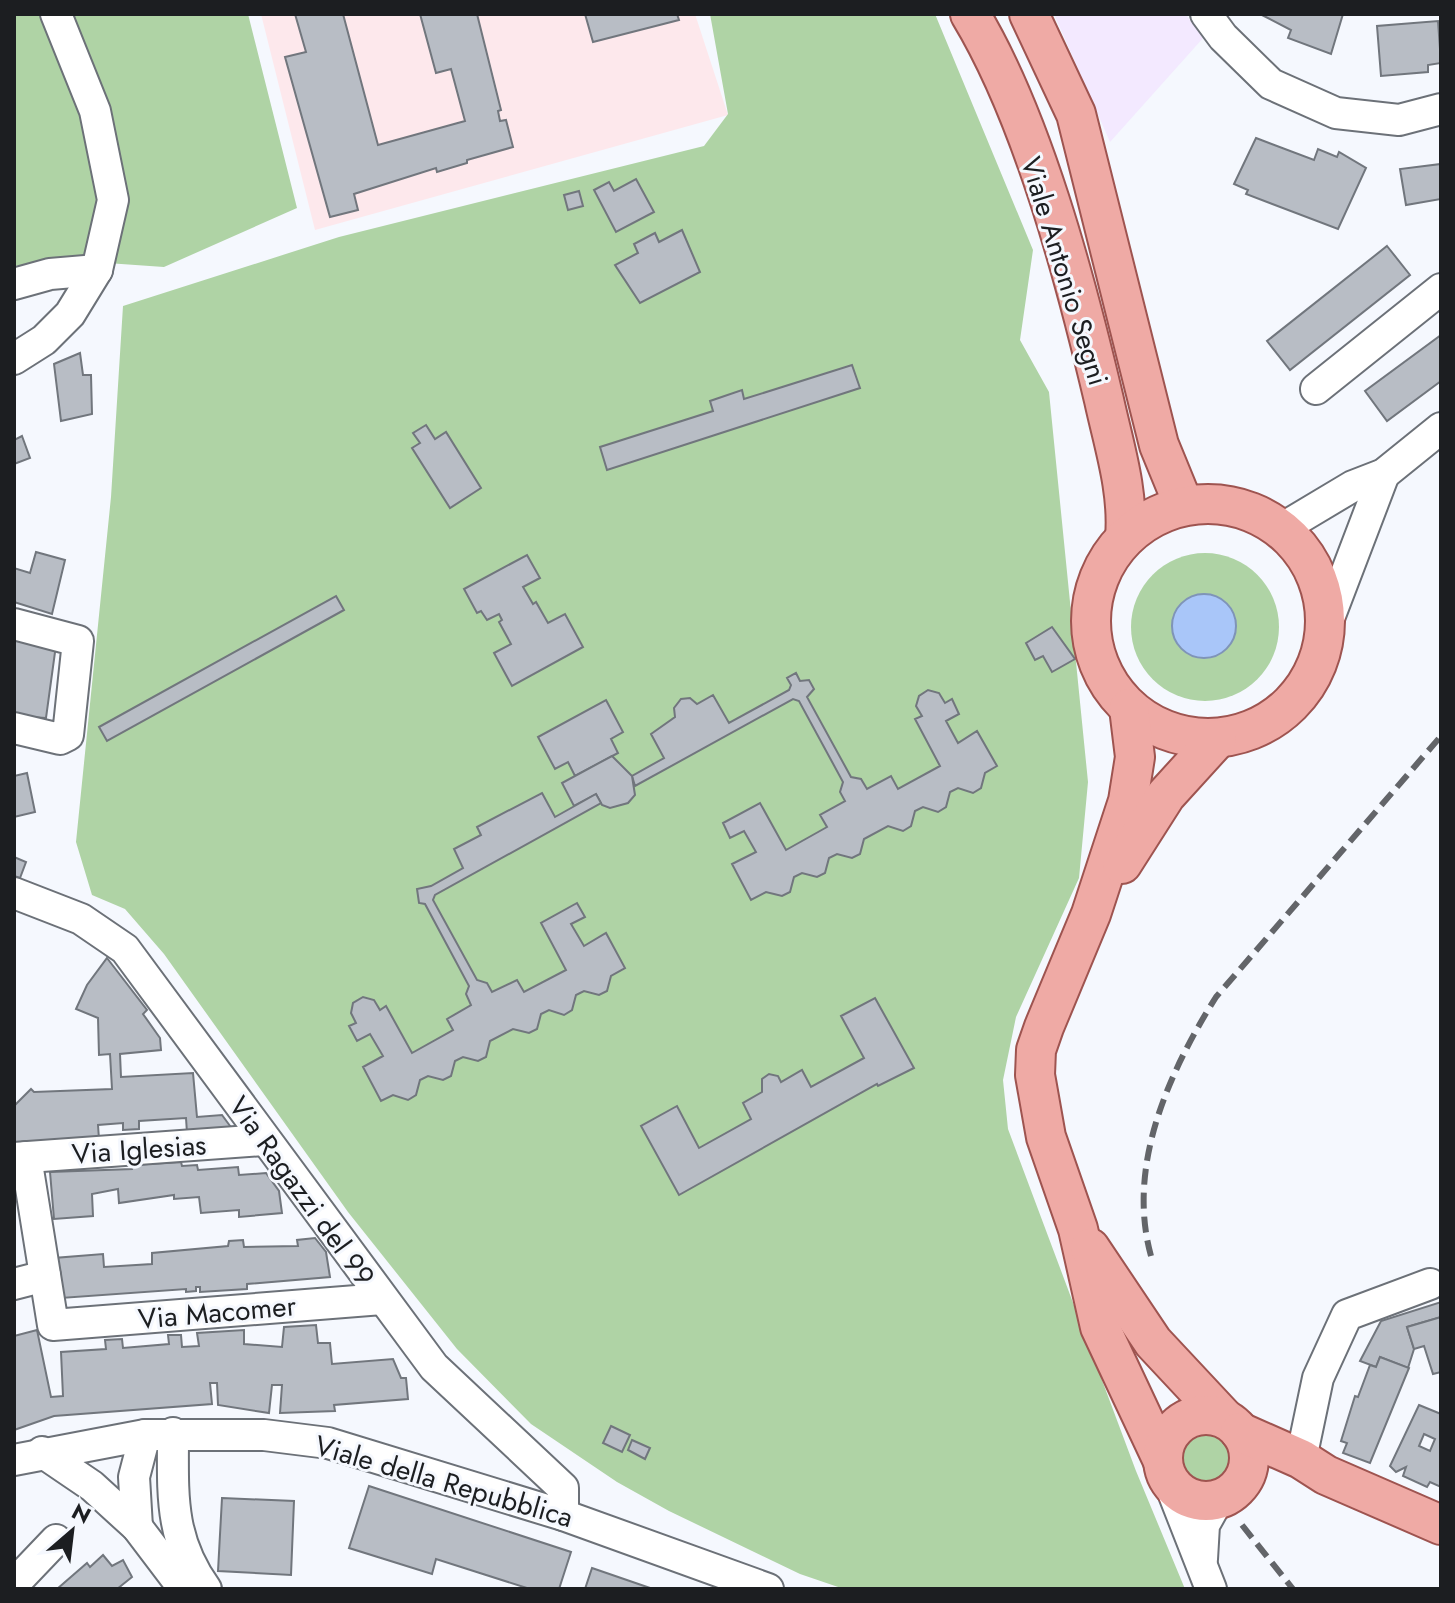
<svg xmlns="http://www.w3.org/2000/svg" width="1455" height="1603" font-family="Jost,sans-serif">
  <rect width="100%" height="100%" fill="#f5f8fe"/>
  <polygon fill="#fde8ec" points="261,14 695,14 728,115 315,230"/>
  <polygon fill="#f3e9ff" points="1054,14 1185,14 1204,37 1110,142"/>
  <g fill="#afd3a5">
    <polygon points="14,14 248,14 297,208 164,267 64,260 14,266"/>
    <polygon points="710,14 935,14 1033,250 1020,340 1049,392 1088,782 1079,878 1016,1017 1003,1080 1008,1129 1136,1471 1185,1589 844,1589 800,1574 669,1511 617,1482 531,1424 457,1349 348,1212 164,954 125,909 92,895 76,842 111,497 123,306 339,237 704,146 728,114"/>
    <circle cx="1205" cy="627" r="74"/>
    <circle cx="1206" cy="1457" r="30"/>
  </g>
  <circle fill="#a9c6f9" stroke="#7f94b8" stroke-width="2" cx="1204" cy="626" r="32"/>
  <g fill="#b8bdc5" stroke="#71767d" stroke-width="2" fill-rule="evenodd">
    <polygon points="295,14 343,14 378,145 465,121 451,69 436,73 420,14 477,14 501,110 498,111 500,121 506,120 513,147 467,160 467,163 437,172 436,168 354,194 358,210 330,217 285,57 306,52"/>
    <polygon points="585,14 677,14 679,20 593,42"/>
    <polygon points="1343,14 1331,54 1288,38 1291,30 1262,15"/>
    <polygon points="1438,21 1441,63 1428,65 1428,72 1381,76 1377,26"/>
    <polygon points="1256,138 1314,160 1318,149 1337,157 1339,152 1366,168 1338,229 1246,194 1248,190 1234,184"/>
    <polygon points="1441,164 1441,199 1406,205 1400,169"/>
    <polygon points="636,179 654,212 616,232 594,190 609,182 614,191"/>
    <polygon points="579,191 583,206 568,210 564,195"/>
    <polygon points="682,230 700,272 640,303 615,265 638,253 634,244 655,233 659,242"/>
    <polygon points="1387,246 1410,275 1290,370 1267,341"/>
    <polygon points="1441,335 1441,381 1387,421 1365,391"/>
    <polygon points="80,353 83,375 91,375 92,414 61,421 54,364"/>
    <polygon points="852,365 860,388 607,470 600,447 713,411 710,401 742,390 744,399"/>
    <polygon points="426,425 435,439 446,432 481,488 450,508 412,448 420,443 413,433"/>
    <polygon points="22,436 30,458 14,464 14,440"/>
    <polygon points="36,552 65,560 52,614 14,602 14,568 30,573"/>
    <polygon points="527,555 540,578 523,587 533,604 536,602 548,623 565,614 583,647 512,686 494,653 511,644 499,622 502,620 499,614 487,620 481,611 477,613 464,589"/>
    <polygon points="336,596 344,610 107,741 99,727"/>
    <polygon points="1052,627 1075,659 1052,672 1043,656 1035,660 1026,643"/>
    <polygon points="14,632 56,645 46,718 14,716"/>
    <polygon points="796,673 800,681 809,680 814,689 807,697 851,777 861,779 867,789 891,776 898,789 940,766 915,719 922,716 916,706 919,696 928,690 939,693 945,703 952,699 959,714 946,721 958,743 977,731 997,766 985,773 981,788 973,793 958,788 950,792 946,807 938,812 923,807 915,811 911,826 903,831 888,826 864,839 860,854 852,858 837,854 829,858 825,873 817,877 802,873 794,877 790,892 782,896 766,892 751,900 732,864 756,852 744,831 730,838 723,823 760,803 786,850 827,827 820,815 845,801 840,792 843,782 799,701 793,699 635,786 632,776 664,758 651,734 675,717 674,708 681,699 690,698 697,704 713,695 729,723 789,690 791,685 787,678"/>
    <polygon points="606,700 623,732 611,739 618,753 575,776 568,762 555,769 538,737"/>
    <polygon points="612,756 632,776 635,795 628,803 610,808 602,805 596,794 574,806 562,783"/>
    <polygon points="27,773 35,812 14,817 14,776"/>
    <polygon points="542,793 555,817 596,794 601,803 435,895 433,900 477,980 487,983 492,992 517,980 524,992 566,970 541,923 577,903 585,917 571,924 584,946 606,933 625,968 611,976 607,991 599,995 584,991 576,995 572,1010 564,1015 549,1010 541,1014 537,1029 529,1033 513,1029 490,1041 486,1057 478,1061 463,1057 455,1061 451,1076 443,1080 428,1076 420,1080 416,1095 408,1100 393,1095 381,1101 363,1067 383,1056 370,1034 357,1041 349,1026 356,1023 351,1013 353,1003 363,997 374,1000 380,1010 386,1006 412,1053 453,1030 447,1019 471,1005 466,994 469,986 425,904 419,903 417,889 431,886 463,868 454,849 481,835 477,827"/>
    <polygon points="14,857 26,862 20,878 14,876"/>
    <polygon points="107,958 147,1010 143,1014 160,1038 161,1050 120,1054 121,1077 193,1073 197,1117 222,1115 233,1130 187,1133 186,1118 139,1121 139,1129 123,1130 123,1123 98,1125 99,1139 14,1145 14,1106 31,1089 34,1092 112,1089 110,1054 99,1055 98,1018 76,1009 87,985"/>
    <polygon points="875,998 914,1068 878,1086 877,1084 679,1195 641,1126 677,1106 699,1148 751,1119 743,1103 762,1092 762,1079 769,1074 778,1076 781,1082 802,1070 811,1087 864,1058 841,1016"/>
    <polygon points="181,1162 182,1166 197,1165 198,1170 238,1167 239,1175 266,1173 279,1191 282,1213 239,1217 239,1210 201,1213 199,1197 174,1199 174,1195 119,1203 118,1189 92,1194 93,1216 54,1219 50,1172 132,1169 132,1165"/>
    <polygon points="315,1238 326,1252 330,1277 247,1284 247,1289 200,1292 200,1287 196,1287 196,1291 186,1292 186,1289 61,1298 54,1258 103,1254 104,1267 152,1264 152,1253 228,1246 229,1241 243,1240 244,1247 298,1246 297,1240"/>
    <polygon points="1441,1302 1441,1317 1407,1327 1414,1349 1408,1368 1380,1357 1376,1367 1360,1361 1381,1321"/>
    <polygon points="1441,1317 1441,1372 1433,1374 1424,1346 1414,1349 1407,1327"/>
    <polygon points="316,1325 318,1343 330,1343 332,1364 393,1359 401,1378 406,1378 408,1399 334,1405 335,1411 280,1413 282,1385 272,1385 269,1413 218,1405 217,1383 210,1383 212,1404 54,1416 14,1430 14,1336 37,1330 51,1397 63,1396 61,1352 106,1349 105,1340 122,1339 123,1348 169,1344 168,1335 181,1335 182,1347 199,1346 197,1333 244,1330 244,1344 282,1347 284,1327"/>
    <polygon points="1380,1357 1409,1368 1370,1463 1343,1453 1347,1443 1341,1441 1355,1396 1358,1397 1370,1365 1376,1367"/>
    <path d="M1419,1405L1441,1414V1487L1430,1482L1427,1487L1403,1476L1406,1467L1396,1472L1390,1466ZM1424,1434L1435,1439L1430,1451L1419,1446Z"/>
    <polygon points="611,1426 630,1435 622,1452 603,1443"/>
    <polygon points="632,1440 650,1448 645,1459 628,1450"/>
    <polygon points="369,1486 571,1552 559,1589 530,1589 436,1559 432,1574 349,1548"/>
    <polygon points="222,1498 294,1501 291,1575 218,1571"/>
    <polygon points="103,1555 112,1566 123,1560 132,1577 117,1589 57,1589 87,1563 90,1567"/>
    <polygon points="592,1568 653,1589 585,1589"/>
  </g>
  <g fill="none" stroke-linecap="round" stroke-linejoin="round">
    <g stroke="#6c7178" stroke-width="34">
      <g id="minor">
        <polyline points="1206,14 1223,37 1271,84 1336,113 1399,120 1441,109"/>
        <polyline points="14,284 50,274 97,270"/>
        <polyline points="14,359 44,340 70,314 97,270 113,200 95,111 56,14"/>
        <polyline points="1316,389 1441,289"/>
        <polyline points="1281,529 1353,486 1384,474 1441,428"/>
        <polyline points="14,624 78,641 68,735 60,739 14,728"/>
        <polyline points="1326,626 1384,474"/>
        <polyline points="14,893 81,919 125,949 434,1367 563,1488 563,1515"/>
        <polyline points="26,1157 53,1325 382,1299"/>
        <polyline points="14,1158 264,1140"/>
        <polyline points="14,1284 45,1276"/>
        <path d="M173,1433C173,1493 169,1538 206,1589"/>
        <polyline points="42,1452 92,1486 137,1527 184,1589"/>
        <polyline points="1301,1459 1318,1378 1347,1315 1430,1284"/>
        <polyline points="14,1460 145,1435 264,1435 328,1443 563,1515 768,1589"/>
        <polyline points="1169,1482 1211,1589"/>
        <polyline points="137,1527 134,1477 145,1435"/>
        <polyline points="1202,1559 1204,1525 1218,1500"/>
        <polyline points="14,1584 56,1540"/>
      </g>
    </g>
    <g stroke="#9e5450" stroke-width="42">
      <g id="major">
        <path d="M970,14C1033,118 1076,281 1104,400C1114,446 1129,491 1125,538"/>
        <polyline points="1029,14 1076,114 1159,445 1184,506"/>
        <circle cx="1208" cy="621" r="117"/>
        <polyline points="1129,708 1135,757 1128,801 1091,914 1044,1027 1036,1050 1035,1075 1046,1137 1078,1229 1100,1327 1162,1459"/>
        <polyline points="1122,864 1166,795 1217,739"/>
        <polyline points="1090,1248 1153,1342 1225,1419"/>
        <circle cx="1206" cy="1458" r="43"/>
        <polyline points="1240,1432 1301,1459 1326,1475 1441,1525"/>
      </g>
    </g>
    <use href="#minor" stroke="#fff" stroke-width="30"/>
    <use href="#major" stroke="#efaaa5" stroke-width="38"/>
    <g stroke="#636569" stroke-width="6" stroke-dasharray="16 8" stroke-linecap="butt">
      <path d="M1151,1256C1126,1166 1169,1072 1216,997L1441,736"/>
      <polyline points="1242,1525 1293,1589"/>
    </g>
  </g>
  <g text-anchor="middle" stroke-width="6" stroke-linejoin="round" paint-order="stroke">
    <g font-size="28" fill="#1c1e21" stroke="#f5f8fe">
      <text transform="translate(1065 271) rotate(73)" y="10">Viale Antonio Segni</text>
      <text transform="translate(139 1149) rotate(-4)" y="10">Via Iglesias</text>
      <text transform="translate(302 1191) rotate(54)" y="10">Via Ragazzi del 99</text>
      <text transform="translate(217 1312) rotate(-5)" y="10">Via Macomer</text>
      <text transform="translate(444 1481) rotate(16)" y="10">Viale della Repubblica</text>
    </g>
  </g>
  <rect width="1455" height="1603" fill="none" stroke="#1c1e21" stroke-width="32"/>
  <g transform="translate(72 1531) rotate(28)" stroke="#f5f8fe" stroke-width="6" paint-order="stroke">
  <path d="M0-6L14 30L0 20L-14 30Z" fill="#1c1e21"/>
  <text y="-12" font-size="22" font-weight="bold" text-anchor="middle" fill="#1c1e21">N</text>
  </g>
</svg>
